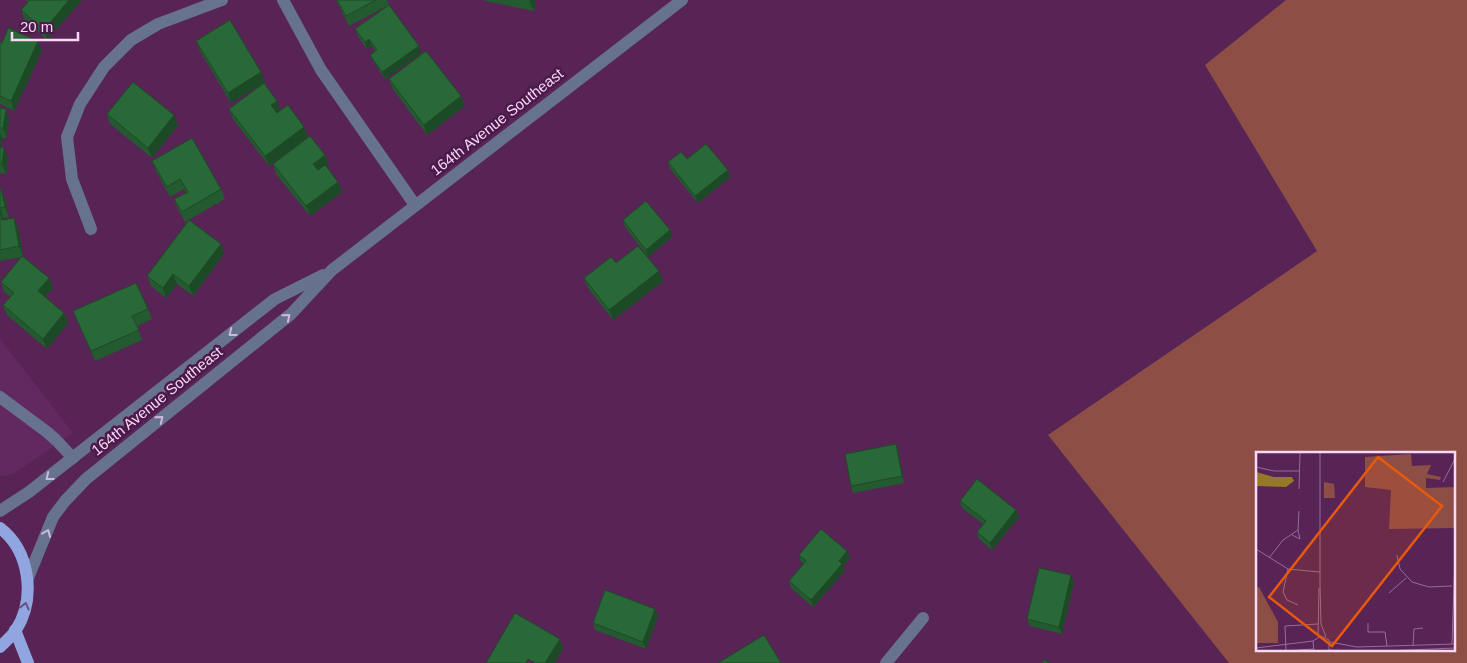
<svg xmlns="http://www.w3.org/2000/svg" width="1467" height="663" font-family="Arial,sans-serif">
  <rect width="100%" height="100%" fill="#572455"/>
  <polygon fill="#622961" points="0,339 73,433 13,474 0,476"/>
  <path fill="#8d4e45" fill-rule="evenodd" d="M1286,0H1467V663H1229L1048,435L1317,251L1205,65ZM1257,453H1453V649H1257Z"/>
  <g fill="none" stroke-linecap="round" stroke-linejoin="round">
    <g stroke="#67728e" stroke-width="12">
      <polyline points="283,0 321,70 415,205"/>
      <polyline points="91,229 72,179 67,137 80,104 104,67 131,40 158,24 222,0"/>
      <polyline points="0,397 47,432 56,440 73,458"/>
      <polyline points="0,511 29,492 275,299 323,275"/>
      <polyline points="28,578 53,517 65,501 86,479 291,314 332,270 682,0"/>
      <polyline points="886,663 923,618"/>
    </g>
    <g stroke="#91a6e0" stroke-width="12">
      <path d="M0,528C30,551 36,598 16,630C12,636 5,642 0,647"/>
      <polyline points="15,630 28,663"/>
    </g>
  </g>
  <g fill="#235a2f">
    <polygon points="26,0 82,0 47,40 25,20 21,10 28,2"/>
    <polygon points="336,0 387,0 389,5 421,53 385,79 373,61 370,55 375,51 372,46 367,49 358,36 355,29 387,6 349,26"/>
    <polygon points="484,0 536,0 534,11 485,1"/>
    <polygon points="196,41 265,82 231,103 200,51"/>
    <polygon points="0,42 42,51 14,111 0,104"/>
    <polygon points="389,79 465,106 427,135 393,89"/>
    <polygon points="0,108 6,109 9,119 7,138 2,138 1,147 8,158 6,174 0,173"/>
    <polygon points="229,109 280,110 308,137 269,166 233,119"/>
    <polygon points="107,114 178,125 152,158 110,124"/>
    <polygon points="325,155 329,165 327,167 338,182 342,192 310,216 276,174 273,164"/>
    <polygon points="687,159 730,177 698,203 670,169 668,162"/>
    <polygon points="152,161 221,189 225,199 185,222 178,209 174,199 186,193 184,189 170,197 156,171"/>
    <polygon points="0,189 5,199 9,217 3,218 4,220 18,228 23,256 49,278 53,288 45,297 64,313 68,323 47,349 7,315 3,305 11,297 4,292 1,282 22,257 0,261"/>
    <polygon points="623,220 670,230 672,237 648,257 625,227"/>
    <polygon points="224,254 193,296 177,284 166,298 151,286 147,276"/>
    <polygon points="584,278 663,281 613,320 588,288"/>
    <polygon points="148,309 152,319 137,326 142,340 95,361 77,321 73,311"/>
    <polygon points="896,444 898,451 904,483 853,493 851,486"/>
    <polygon points="960,501 1016,510 1019,517 992,550 979,539 977,532 983,524 962,508"/>
    <polygon points="847,551 850,558 843,566 845,571 813,607 791,588 789,581 804,564 801,562 799,555"/>
    <polygon points="1074,582 1062,634 1030,626 1027,619"/>
    <polygon points="655,609 658,616 646,649 595,630 593,623"/>
  </g>
  <g fill="#1d4a26">
    <polygon points="69,0 82,0 47,40 44,30"/>
    <polygon points="530,0 536,0 534,11 530,2"/>
    <polygon points="369,39 372,46 367,49 365,42"/>
    <polygon points="38,41 42,51 14,111 11,101"/>
    <polygon points="419,46 421,53 385,79 382,72"/>
    <polygon points="261,72 265,82 231,103 228,93"/>
    <polygon points="461,96 465,106 427,135 424,125"/>
    <polygon points="277,101 280,111 275,115 271,105"/>
    <polygon points="6,109 9,119 7,138 3,128"/>
    <polygon points="174,115 178,125 152,158 148,148"/>
    <polygon points="304,127 308,137 269,166 265,156"/>
    <polygon points="0,132 2,138 0,153"/>
    <polygon points="4,148 8,158 6,174 2,164"/>
    <polygon points="325,155 329,165 317,174 313,164"/>
    <polygon points="728,170 730,177 698,203 695,196"/>
    <polygon points="338,182 342,192 310,216 306,206"/>
    <polygon points="1,189 5,199 9,217 5,207"/>
    <polygon points="0,208 3,218 6,230 2,220"/>
    <polygon points="14,218 18,228 23,256 19,246"/>
    <polygon points="670,230 672,237 648,257 646,250"/>
    <polygon points="221,244 224,254 193,296 189,286"/>
    <polygon points="659,271 663,281 613,320 609,310"/>
    <polygon points="173,274 177,284 166,298 163,288"/>
    <polygon points="49,278 53,288 42,301 38,291"/>
    <polygon points="64,313 68,323 47,349 43,339"/>
    <polygon points="896,444 898,451 904,483 902,476"/>
    <polygon points="1016,510 1019,517 992,550 990,543"/>
    <polygon points="847,551 850,558 843,566 845,571 813,607 811,600 839,561"/>
    <polygon points="1071,575 1074,582 1062,634 1059,627"/>
    <polygon points="655,609 658,616 646,649 643,642"/>
    <polygon points="560,639 563,649 555,663 545,663"/>
  </g>
  <g fill="#296937" stroke="#1d4a26">
    <polygon points="30,0 69,0 44,30 21,10"/>
    <polygon points="337,0 376,0 346,16"/>
    <polygon points="389,5 419,46 382,72 370,55 377,50 369,39 365,42 355,29"/>
    <polygon points="230,20 261,72 228,93 196,41"/>
    <polygon points="8,28 38,41 11,101 0,96 0,42 2,43"/>
    <polygon points="426,51 461,96 424,125 389,79"/>
    <polygon points="133,82 174,115 148,148 107,114"/>
    <polygon points="264,83 277,101 271,105 277,113 288,105 304,127 265,156 229,109"/>
    <polygon points="0,108 6,109 3,128 0,128"/>
    <polygon points="310,136 325,155 313,164 318,170 325,165 338,182 306,206 273,164"/>
    <polygon points="192,138 221,189 182,212 174,199 188,192 180,179 167,187 152,161"/>
    <polygon points="706,144 728,170 695,196 668,162 681,152 687,159"/>
    <polygon points="0,147 4,148 2,164 0,163"/>
    <polygon points="0,189 1,189 5,207 0,208"/>
    <polygon points="646,201 670,230 646,250 623,220"/>
    <polygon points="0,209 2,220 14,218 19,246 0,250"/>
    <polygon points="189,220 221,244 189,286 173,274 163,288 147,276"/>
    <polygon points="638,246 659,271 609,310 584,278 611,257 616,263"/>
    <polygon points="22,256 49,278 38,291 64,313 43,339 3,305 14,293 1,282"/>
    <polygon points="136,283 148,309 132,316 139,330 91,351 73,311"/>
    <polygon points="896,444 902,476 851,486 845,454"/>
    <polygon points="977,479 1016,510 990,543 977,532 986,521 960,501"/>
    <polygon points="821,529 847,551 839,561 842,564 811,600 789,581 806,561 799,555"/>
    <polygon points="1039,568 1071,575 1059,627 1027,619"/>
    <polygon points="605,590 655,609 643,642 593,623"/>
    <polygon points="515,613 560,639 545,663 535,663 528,659 526,663 486,663"/>
    <polygon points="764,635 781,663 718,663"/>
    <polygon points="1044,660 1050,663 1042,663"/>
  </g>
  <defs><path id="oneway-chevron" d="M-2-3.5L2.5 0L-2 3.5" fill="none" stroke-width="1.6" stroke-linecap="round" stroke-linejoin="round" transform="scale(1.25)"/></defs>
  <g stroke="#cdbad7">
    <use href="#oneway-chevron" transform="translate(287 317) rotate(-40)"/>
    <use href="#oneway-chevron" transform="translate(232 333) rotate(142)"/>
    <use href="#oneway-chevron" transform="translate(160 419) rotate(-39)"/>
    <use href="#oneway-chevron" transform="translate(49 477) rotate(142)"/>
    <use href="#oneway-chevron" transform="translate(47 533) rotate(-67)"/>
  </g>
  <use stroke="#675186" href="#oneway-chevron" transform="translate(25 606) rotate(-76)"/>
  <g text-anchor="middle" stroke-width="5" stroke-linejoin="round" paint-order="stroke">
    <g font-size="15" fill="#f9d9f6" stroke="#4b194a">
      <text transform="translate(497 122) rotate(-38)" y="5">164th Avenue Southeast</text>
      <text transform="translate(157 401) rotate(-39)" y="5">164th Avenue Southeast</text>
    </g>
  </g>
  <g transform="translate(1256 452)">
    <rect width="199" height="199" fill="#572455"/>
    <path d="M155,2L156,14L175,13L171,22L185,25L184,28L170,26V36L199,35V76L133,77L135,38L109,35V5ZM68,30L78,32L79,46H68ZM3,135L22,170V191H0V136Z" fill="#8d4e45"/>
    <path d="M0,20L18,25H36L38,29L30,35L0,34Z" fill="#95792b"/>
    <path fill="none" stroke="#986c95" stroke-width="1" d="M13,0H86M64,0V133L65,172L70,185M0,15L18,19H44M187,30L199,7M43,37L44,1M36,83L44,87L42,78M0,97L32,117L64,120M141,103L144,117L156,130L173,135L196,134M13,106L27,88L42,78L43,59M32,117L27,140L31,148L42,153M133,141L150,126M112,171V180H129L131,194M62,184L63,136M74,190L101,195L199,192M196,192L199,104M157,194L158,177L167,176M0,196L57,189M73,198L99,199M28,199L57,197M30,199L29,174L62,172M58,199L57,189L65,184L73,188V199M128,199L199,196"/>
    <path fill="#e8590c" fill-opacity="0.15" stroke="#e8590c" stroke-width="2.5" d="M122,5L186,54L76,194L13,145Z"/>
    <rect width="199" height="199" fill="none" stroke="#f9d9f6" stroke-width="2.5"/>
  </g>
  <path d="M12 32v8h66v-8" fill="none" stroke="#f9d9f6" stroke-width="2.5"/>
  <text x="20" y="32" font-size="15" fill="#f9d9f6" stroke="#4b194a" stroke-width="4" paint-order="stroke">20 m</text>
</svg>
